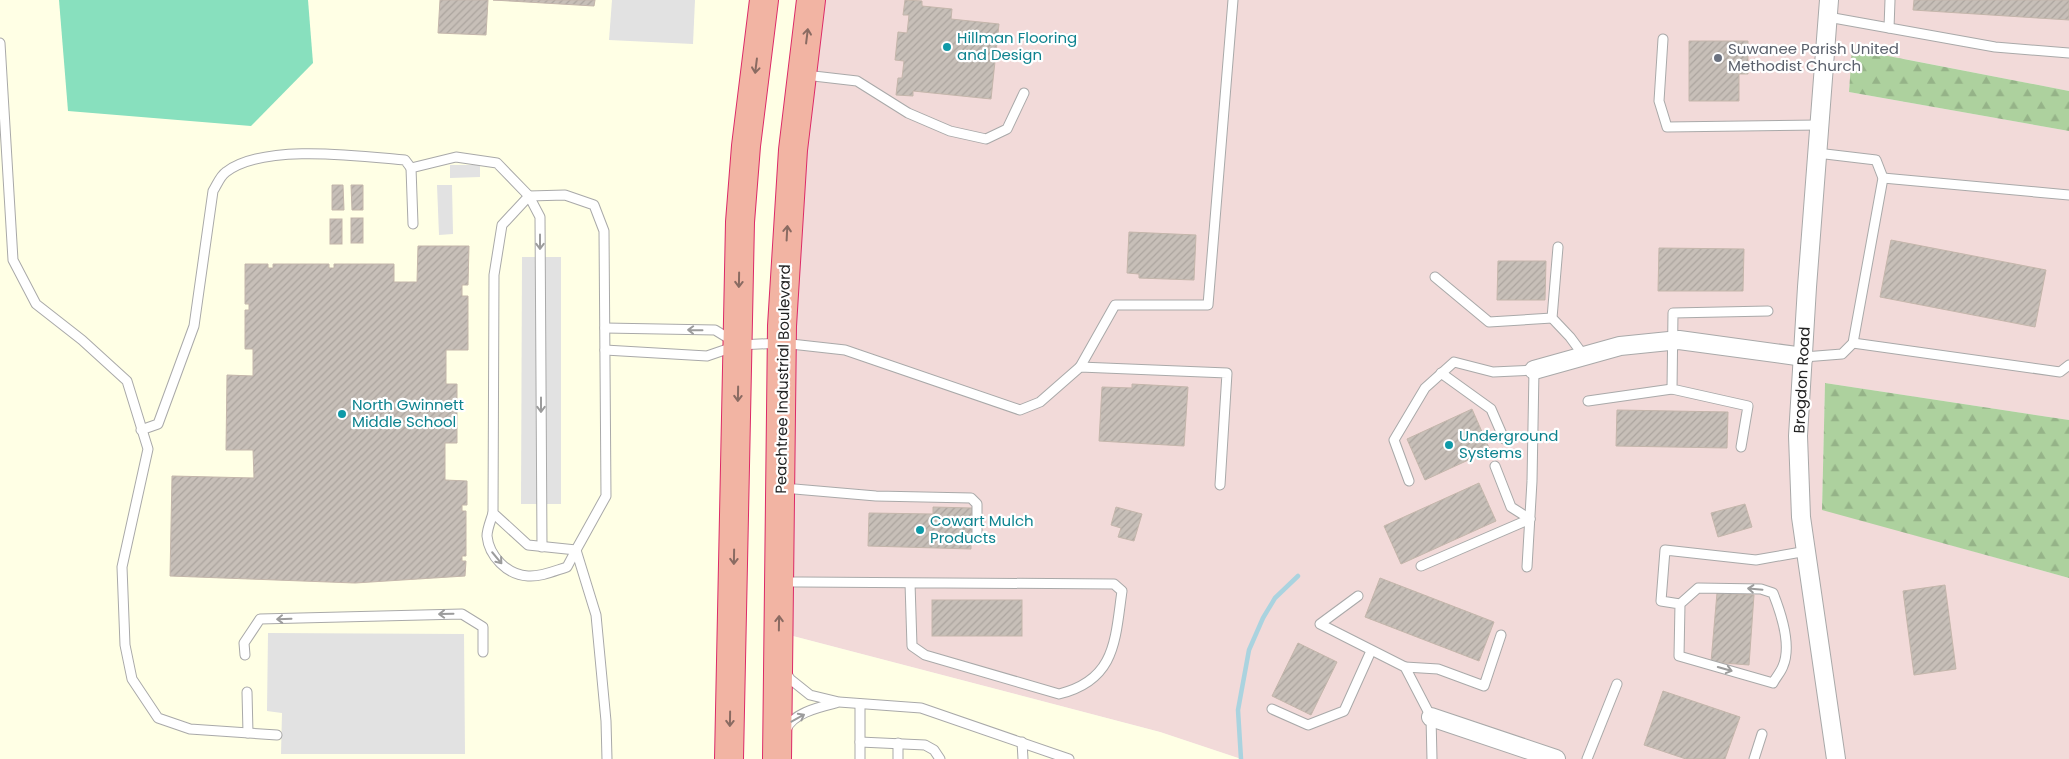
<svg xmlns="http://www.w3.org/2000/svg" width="2069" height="759" font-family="Poppins,sans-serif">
  <defs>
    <pattern id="forest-firs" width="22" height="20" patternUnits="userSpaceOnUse" patternTransform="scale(1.25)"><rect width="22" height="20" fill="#add19e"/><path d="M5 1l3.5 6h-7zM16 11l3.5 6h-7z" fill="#95b388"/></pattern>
    <pattern id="building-hatch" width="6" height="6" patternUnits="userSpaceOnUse" patternTransform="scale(1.25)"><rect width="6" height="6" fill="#c7bfb8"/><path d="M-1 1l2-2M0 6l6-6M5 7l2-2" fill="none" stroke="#aba49e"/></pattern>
  </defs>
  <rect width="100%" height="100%" fill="#f2efe9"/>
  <polygon fill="#f2dad9" points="813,0 2069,0 2069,91 1853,49 1849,92 2069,131 2069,420 1825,383 1822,509 2069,578 2069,759 1241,759 1160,732 789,635 783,290"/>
  <polygon fill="#ffffe5" points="0,0 813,0 783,290 789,635 1160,732 1241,759 0,759"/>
  <g fill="url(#forest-firs)">
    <polygon points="1852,49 2069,91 2069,131 1849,92"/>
    <polygon points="1825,383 2069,420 2069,578 1822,510"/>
  </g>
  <polygon fill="#88e0be" points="59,0 308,0 313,63 251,126 68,111"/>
  <g fill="#e2e2e2">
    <polygon points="612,0 695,0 693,44 609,40"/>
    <polygon points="450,165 480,165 480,177 450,178"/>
    <polygon points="437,185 452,185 453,234 439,235"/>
    <polygon points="522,257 561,257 561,504 521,504"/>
    <polygon points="268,633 464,634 465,754 281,754 282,713 267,711"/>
  </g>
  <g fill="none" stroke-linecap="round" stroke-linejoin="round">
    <polyline stroke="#aad3df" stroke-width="4.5" points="1241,759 1238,710 1249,650 1263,618 1275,598 1298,576"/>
  </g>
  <g fill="url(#building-hatch)" stroke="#c4b6ab">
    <polygon points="440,0 488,0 486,35 438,33"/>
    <polygon points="493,0 595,0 594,6"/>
    <polygon points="905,0 922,1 922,6 952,9 951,19 999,24 991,99 913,91 913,96 896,95 898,78 902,78 904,61 895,60 898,32 907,33 909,15 903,15"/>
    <polygon points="1914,0 2069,0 2069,20 1913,10"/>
    <polygon points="1689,41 1748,41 1748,74 1739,74 1739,101 1689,101"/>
    <polygon points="332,185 343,185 344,210 332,210"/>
    <polygon points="351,185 363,185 363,210 352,210"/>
    <rect x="351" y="218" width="12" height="25"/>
    <rect x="330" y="219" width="12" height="25"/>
    <polygon points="1129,232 1196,235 1194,280 1139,278 1139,274 1127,273"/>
    <polygon points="1891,240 2046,270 2035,327 1880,297"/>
    <polygon points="418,246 469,246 468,285 462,285 462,296 468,296 468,350 446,350 446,384 457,384 457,443 445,443 445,480 467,481 467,505 462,505 462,511 466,511 466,556 462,556 462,561 466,561 465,576 355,583 170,576 172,476 254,478 253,450 226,450 227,375 253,376 253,349 245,349 245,310 249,310 249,304 245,304 245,264 268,264 268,268 273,268 273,264 329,264 329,268 334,268 334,264 394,264 394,282 417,282"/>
    <polygon points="1659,248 1744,249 1743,291 1658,291"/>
    <polygon points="1498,261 1546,261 1545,300 1497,300"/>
    <polygon points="1132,384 1188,387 1184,446 1099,441 1102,387 1132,388"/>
    <polygon points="1472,409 1490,450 1425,480 1407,439"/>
    <polygon points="1617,410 1728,412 1727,448 1616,446"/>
    <polygon points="1479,483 1496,521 1401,564 1384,526"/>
    <polygon points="1745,504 1752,527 1718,537 1711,513"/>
    <polygon points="933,507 972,508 971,549 868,546 869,513 933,514"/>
    <polygon points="1116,507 1142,514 1134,541 1118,537 1121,528 1111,525"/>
    <polygon points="1380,578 1494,622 1479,661 1365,617"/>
    <polygon points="1945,585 1956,669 1914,675 1903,591"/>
    <polygon points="1717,593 1754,595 1749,665 1711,662"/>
    <rect x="932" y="600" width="90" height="36"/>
    <polygon points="1298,643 1337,662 1311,715 1272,696"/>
    <polygon points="1663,691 1740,717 1725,759 1686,759 1644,745"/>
  </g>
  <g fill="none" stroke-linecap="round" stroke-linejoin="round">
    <g stroke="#a9a9a9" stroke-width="11">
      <g id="service">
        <polyline points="1828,17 1995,47 2069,53"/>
        <polyline points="1889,28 1890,0"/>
        <polyline points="1663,39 1659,101 1667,127 1819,125"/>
        <polyline points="0,43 13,260 36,304 82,340 127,381 148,449 122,567 125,645 132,679 158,718 190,729 277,735"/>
        <polyline points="805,75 857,81 908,113 950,131 986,139 1007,129 1024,93"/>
        <polyline points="1883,178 2069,195"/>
        <polygon points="565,195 594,205 604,231 606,496 576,550 528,545 493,513 494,275 502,225 529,196"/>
        <polyline points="413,224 411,168 456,157 497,163 529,196 540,217 542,547"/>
        <polyline points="1558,247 1552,318 1570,337 1584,356"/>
        <polyline points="1435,277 1489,322 1552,318"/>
        <polyline points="605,328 715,330 733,341"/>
        <polyline points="1853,343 2060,372 2069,365"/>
        <polyline points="605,350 707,356 739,345 782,343 845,350 1020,410 1040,402 1080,367 1227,373 1220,485"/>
        <polyline points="1804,357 1842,354 1853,343 1883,178 1876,160 1817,153"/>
        <polyline points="1080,367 1115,305 1208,305 1233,0"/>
        <polyline points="1441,373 1491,409 1504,439"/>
        <polyline points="1588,401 1672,389"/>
        <path d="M141,430L158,424L194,326L213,191C217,185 220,176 226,172C264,143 359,156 405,160L411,168"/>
        <polyline points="1741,447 1748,406 1672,389 1673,313 1768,311"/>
        <polyline points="1495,466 1511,507 1530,519"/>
        <polyline points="1409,481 1394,440 1425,388 1454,362 1493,372 1534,370 1532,481 1527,567"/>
        <polyline points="783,488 876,496 971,498 977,504 977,539"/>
        <path d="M493,513C491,520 487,529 487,536C489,556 507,575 528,576C541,577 554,571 567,567L576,550"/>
        <polyline points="576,550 596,615 606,721 607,759"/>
        <polyline points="1421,566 1530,519"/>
        <path d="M782,582H801L1114,584L1122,591C1115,640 1116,680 1059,694L925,655L912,646L910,583"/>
        <polyline points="1358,596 1320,624 1405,667 1431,717 1432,759"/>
        <path d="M1680,604L1698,588L1761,589L1773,593C1781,613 1792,645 1783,666C1781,672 1776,677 1773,683L1679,656L1680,604L1661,601L1665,550L1756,560L1807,551"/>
        <polyline points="245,655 244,643 260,619 462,614 483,627 483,652"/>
        <polyline points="1405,667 1438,669 1484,686 1501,635"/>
        <polyline points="786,672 790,679 810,695 839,702 921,708 1069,759"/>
        <polyline points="247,692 248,733"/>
        <polyline points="1272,709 1308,725 1344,711 1371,651"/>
        <path d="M786,730C792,713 820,707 836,703"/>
        <polyline points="860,742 925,745 934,750 940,759"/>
        <polyline points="1022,742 1023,759"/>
        <polyline points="898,743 898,759"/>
        <polyline points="860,759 860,704"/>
        <polyline points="1587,759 1617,684"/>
        <polyline points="1754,759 1762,734"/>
      </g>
    </g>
    <g stroke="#a9a9a9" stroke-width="20">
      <g id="minor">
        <polyline points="1829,0 1807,287 1798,436 1801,517 1836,759"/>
        <polyline points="1534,370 1620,346 1679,340 1804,357"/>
        <polyline points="1431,717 1556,759"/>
      </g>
    </g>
    <g stroke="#dc2a67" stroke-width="30">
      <g id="trunk">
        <polyline points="729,759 740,222 746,146 764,0"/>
        <polyline points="777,759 782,326 793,150 811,0"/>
      </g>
    </g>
    <use href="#service" stroke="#fff" stroke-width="9"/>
    <use href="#minor" stroke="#fff" stroke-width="18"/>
    <use href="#trunk" stroke="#f2b4a3" stroke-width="28"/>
  </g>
  <defs><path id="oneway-shaft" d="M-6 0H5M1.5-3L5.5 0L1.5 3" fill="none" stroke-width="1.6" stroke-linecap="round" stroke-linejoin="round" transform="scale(1.25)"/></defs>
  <g stroke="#8a6b62">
    <use href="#oneway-shaft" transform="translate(807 36) rotate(-83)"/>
    <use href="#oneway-shaft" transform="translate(756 66) rotate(97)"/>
    <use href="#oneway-shaft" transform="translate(787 233) rotate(-87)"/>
    <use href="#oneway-shaft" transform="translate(739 280) rotate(91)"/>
    <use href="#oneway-shaft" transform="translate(738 394) rotate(91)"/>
    <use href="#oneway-shaft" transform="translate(734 557) rotate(91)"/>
    <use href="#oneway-shaft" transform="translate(779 623) rotate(-89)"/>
    <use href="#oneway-shaft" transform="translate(730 719) rotate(91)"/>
  </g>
  <g stroke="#9c9c9c">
    <use href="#oneway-shaft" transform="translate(540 242) rotate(90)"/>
    <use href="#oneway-shaft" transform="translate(695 330) rotate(-179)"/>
    <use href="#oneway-shaft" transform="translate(541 405) rotate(90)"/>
    <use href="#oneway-shaft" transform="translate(497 558) rotate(50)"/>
    <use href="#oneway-shaft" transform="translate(1755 589) rotate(-175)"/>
    <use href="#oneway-shaft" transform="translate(446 614) rotate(179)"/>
    <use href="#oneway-shaft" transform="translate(284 619) rotate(178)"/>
    <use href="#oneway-shaft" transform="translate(1725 669) rotate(16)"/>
    <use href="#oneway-shaft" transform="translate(798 718) rotate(-29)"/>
  </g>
  <g fill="#0f9aa8" stroke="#fff" stroke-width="2">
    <circle cx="947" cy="47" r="5"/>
    <circle cx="342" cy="414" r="5"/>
    <circle cx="1449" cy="445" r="5"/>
    <circle cx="920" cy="530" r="5"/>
  </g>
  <circle fill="#6b7280" stroke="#fff" stroke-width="2" cx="1718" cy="58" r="5"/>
  <g text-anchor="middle" stroke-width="4.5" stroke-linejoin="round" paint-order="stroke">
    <g font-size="15" fill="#0d838f" stroke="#fff" text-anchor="start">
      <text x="957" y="43">Hillman Flooring<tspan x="957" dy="17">and Design</tspan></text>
      <text x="352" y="410">North Gwinnett<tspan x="352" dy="17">Middle School</tspan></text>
      <text x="1459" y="441">Underground<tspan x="1459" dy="17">Systems</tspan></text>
      <text x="930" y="526">Cowart Mulch<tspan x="930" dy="17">Products</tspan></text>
    </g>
    <g font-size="15" fill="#5b616d" stroke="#fff" text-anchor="start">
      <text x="1728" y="54">Suwanee Parish United<tspan x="1728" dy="17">Methodist Church</tspan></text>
    </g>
    <g font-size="15" fill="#222" stroke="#fff">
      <text transform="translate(783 379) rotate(-89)" y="5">Peachtree Industrial Boulevard</text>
      <text transform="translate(1802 380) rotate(-87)" y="5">Brogdon Road</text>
    </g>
  </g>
</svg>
